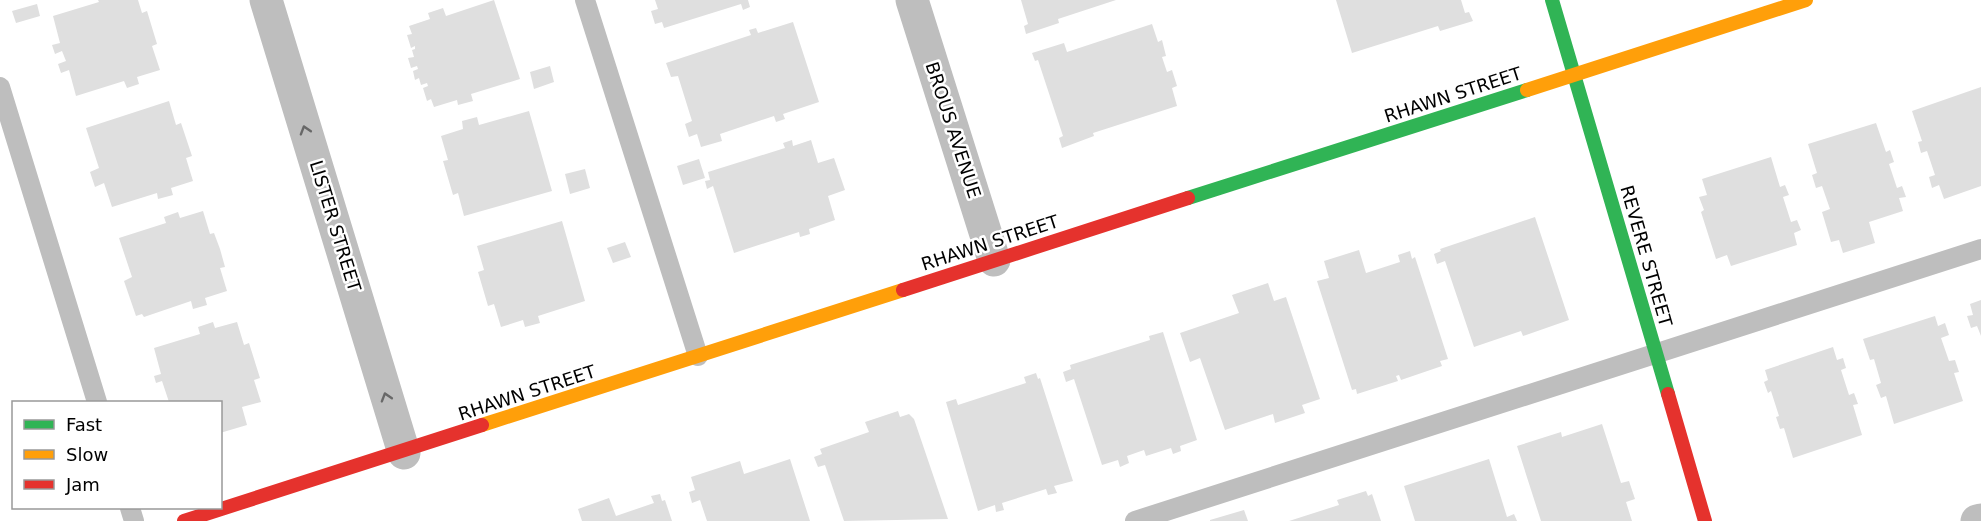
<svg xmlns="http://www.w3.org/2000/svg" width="1981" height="521" font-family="'DejaVu Sans',sans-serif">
  <rect width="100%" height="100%" fill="#fff"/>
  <g fill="#dfdfdf">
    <polygon points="98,0 138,0 142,13 147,11 157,44 152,46 160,70 137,77 139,84 127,88 124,81 76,96 69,70 61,73 58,64 66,61 62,51 55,54 52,45 60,43 53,16 99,2"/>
    <polygon points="494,0 520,79 471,94 473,101 458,105 457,100 434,107 431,99 427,101 423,88 428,86 427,83 421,85 419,78 415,80 413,71 418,69 417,66 411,68 408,58 414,57 412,50 415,49 415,46 411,48 407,35 412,34 409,26 430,19 428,13 443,8 446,16"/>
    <polygon points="655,0 748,0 750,7 743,10 741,4 664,28 662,22 655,24 651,11 658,9"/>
    <polygon points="1021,0 1116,0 1058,19 1059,23 1026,34 1024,26 1028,24"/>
    <polygon points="1336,0 1461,0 1465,13 1469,12 1473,21 1440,31 1438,26 1352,53"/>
    <polygon points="37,4 40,16 16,23 12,11"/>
    <polygon points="793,22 819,102 783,114 785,119 776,122 774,116 720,134 722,141 701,147 697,134 689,137 685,124 692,121 678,76 671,77 666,63 751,35 749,30 756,28 758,33"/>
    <polygon points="1152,24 1158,42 1162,40 1166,56 1162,57 1167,72 1172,70 1177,86 1172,88 1177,106 1093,133 1094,136 1062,148 1059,138 1063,136 1038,60 1035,61 1032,53 1064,43 1067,52"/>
    <polygon points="550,66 554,82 534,89 530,72"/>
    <polygon points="1981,87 1981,186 1944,199 1939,185 1932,188 1929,177 1935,175 1927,151 1921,153 1918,142 1922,141 1912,111"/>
    <polygon points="169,101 176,125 181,123 192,156 186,158 193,181 171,188 173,195 158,199 157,193 112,207 104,183 95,187 90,172 99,168 86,128"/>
    <polygon points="529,111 552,191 464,216 458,193 453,195 443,161 448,160 441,136 463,129 462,121 477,117 479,125"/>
    <polygon points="1876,123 1886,152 1890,150 1894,162 1889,164 1897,188 1902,186 1906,197 1899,198 1903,211 1869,222 1875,243 1843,253 1839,240 1831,242 1822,212 1830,209 1822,186 1816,188 1812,175 1817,173 1808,144"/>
    <polygon points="792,140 793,146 811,140 818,163 834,158 845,190 828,196 835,220 809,229 810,234 800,237 799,232 734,253 713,186 707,189 705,181 710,180 708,172 785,148 783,143"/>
    <polygon points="1771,157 1780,187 1785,185 1789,195 1783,197 1791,222 1797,220 1801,230 1794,233 1797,245 1731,266 1727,255 1716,259 1701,212 1704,210 1699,197 1707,195 1702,179"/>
    <polygon points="699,159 705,178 683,185 677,166"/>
    <polygon points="585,169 590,188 570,194 565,174"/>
    <polygon points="203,211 210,234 214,233 220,249 225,267 220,268 227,291 205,298 207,305 193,309 191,301 144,317 142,314 136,316 124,281 132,277 119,238 166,223 164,217 178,212 180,218"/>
    <polygon points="1535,217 1569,320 1523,336 1521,331 1474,347 1445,261 1437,264 1434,254 1441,251 1440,249"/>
    <polygon points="562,221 585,301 538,316 540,323 525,327 523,320 501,327 494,304 488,306 478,272 484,270 477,246"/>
    <polygon points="625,242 631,257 613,263 607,248"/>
    <polygon points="1359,250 1366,273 1400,262 1398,255 1410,251 1412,259 1415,257 1448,359 1440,361 1442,366 1401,380 1399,375 1396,376 1398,381 1357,394 1356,389 1352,390 1317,281 1329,278 1324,261"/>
    <polygon points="1268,283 1274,301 1286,297 1320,399 1302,405 1305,413 1275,423 1273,414 1225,430 1200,358 1190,362 1180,333 1239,313 1232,295"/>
    <polygon points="1981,300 1981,336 1977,326 1971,328 1967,316 1973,315 1970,304"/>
    <polygon points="1935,316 1938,326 1945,323 1949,335 1941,338 1949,361 1955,360 1959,372 1954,373 1963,401 1894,424 1886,396 1881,398 1876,385 1881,383 1874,359 1870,360 1863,339"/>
    <polygon points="213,322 215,328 237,322 244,345 249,343 260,378 254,380 261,402 242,407 247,425 220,433 220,402 169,402 162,381 156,383 154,376 161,374 154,348 200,334 198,327"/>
    <polygon points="1163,332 1197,440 1180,446 1181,451 1173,454 1171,448 1146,456 1144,450 1127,456 1129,463 1120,467 1118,460 1102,465 1074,379 1066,382 1063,372 1071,369 1070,365 1150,340 1149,336"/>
    <polygon points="1833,347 1837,360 1843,358 1846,368 1841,370 1849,395 1854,393 1858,404 1853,405 1862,435 1793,458 1784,428 1780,429 1776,417 1779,416 1771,391 1768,393 1764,382 1768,380 1765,370"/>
    <polygon points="1036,373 1038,379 1040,378 1073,481 1054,486 1057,493 1048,495 1046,489 1002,503 1004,510 996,512 995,505 978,511 946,402 956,399 958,405 1026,383 1024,377"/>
    <polygon points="898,411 900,417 909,414 914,419 948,519 844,521 825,465 818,467 814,457 822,454 820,449 869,432 865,422"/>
    <polygon points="1602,424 1621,483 1629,481 1635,499 1626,502 1632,521 1541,521 1517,446 1561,432 1562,437"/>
    <polygon points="790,459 810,521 707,521 700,500 692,503 689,492 695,490 691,477 740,461 744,474"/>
    <polygon points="1489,459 1507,517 1514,514 1517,521 1415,521 1404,486"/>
    <polygon points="1366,491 1368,496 1372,494 1381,521 1289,521 1339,505 1337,500"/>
    <polygon points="660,494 662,501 665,500 672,521 582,521 578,509 609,498 616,516 654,503 651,496"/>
    <polygon points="1244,510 1248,521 1210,521 1210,520"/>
  </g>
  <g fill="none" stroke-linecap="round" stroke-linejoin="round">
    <g stroke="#bebebe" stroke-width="20">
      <polyline points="585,0 698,356"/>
      <polyline points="0,87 97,402"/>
      <polyline points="130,508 134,521"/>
      <polyline points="1135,521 1981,249"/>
    </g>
    <g stroke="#bebebe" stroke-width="33">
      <polyline points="266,0 404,453"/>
      <polyline points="912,0 994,260"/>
      <polyline points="1977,521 1981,520"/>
    </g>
    <g stroke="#30b455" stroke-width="14">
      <polyline points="1552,0 1668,394"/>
      <polyline points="1188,198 1527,90"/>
    </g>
    <g stroke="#ff9f0a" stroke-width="14">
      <polyline points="1527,90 1806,0"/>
      <polyline points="482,425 903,290"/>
    </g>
    <g stroke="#e5322d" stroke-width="14">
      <polyline points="903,290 1188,198"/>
      <polyline points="1668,394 1705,521"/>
      <polyline points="184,521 482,425"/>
    </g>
  </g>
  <defs><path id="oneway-chevron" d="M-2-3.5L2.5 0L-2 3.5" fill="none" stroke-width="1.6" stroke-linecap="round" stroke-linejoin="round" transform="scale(1.5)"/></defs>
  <g stroke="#686868">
    <use href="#oneway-chevron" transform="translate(305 130) rotate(-107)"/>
    <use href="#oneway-chevron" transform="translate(386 397) rotate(-107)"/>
  </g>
  <g text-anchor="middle" stroke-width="5" stroke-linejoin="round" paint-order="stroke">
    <g font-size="18" fill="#000" stroke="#fff">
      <text transform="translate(1453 95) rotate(-18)" y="6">RHAWN STREET</text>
      <text transform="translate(953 130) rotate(72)" y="6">BROUS AVENUE</text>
      <text transform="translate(335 226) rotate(73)" y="6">LISTER STREET</text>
      <text transform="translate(990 243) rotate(-18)" y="6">RHAWN STREET</text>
      <text transform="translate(1646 256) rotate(74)" y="6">REVERE STREET</text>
      <text transform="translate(527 393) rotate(-18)" y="6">RHAWN STREET</text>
    </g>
  </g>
  <rect x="12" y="401" width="210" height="108" fill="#ffffff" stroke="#999999" stroke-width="1.5"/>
  <rect x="24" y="420" width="30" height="9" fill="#30b455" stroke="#999999" stroke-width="1.5"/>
  <text x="66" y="431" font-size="18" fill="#000000">Fast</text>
  <rect x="24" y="450" width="30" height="9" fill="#ff9f0a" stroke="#999999" stroke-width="1.5"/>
  <text x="66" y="461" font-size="18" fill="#000000">Slow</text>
  <rect x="24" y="480" width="30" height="9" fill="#e5322d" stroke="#999999" stroke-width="1.5"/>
  <text x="66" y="491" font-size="18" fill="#000000">Jam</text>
</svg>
